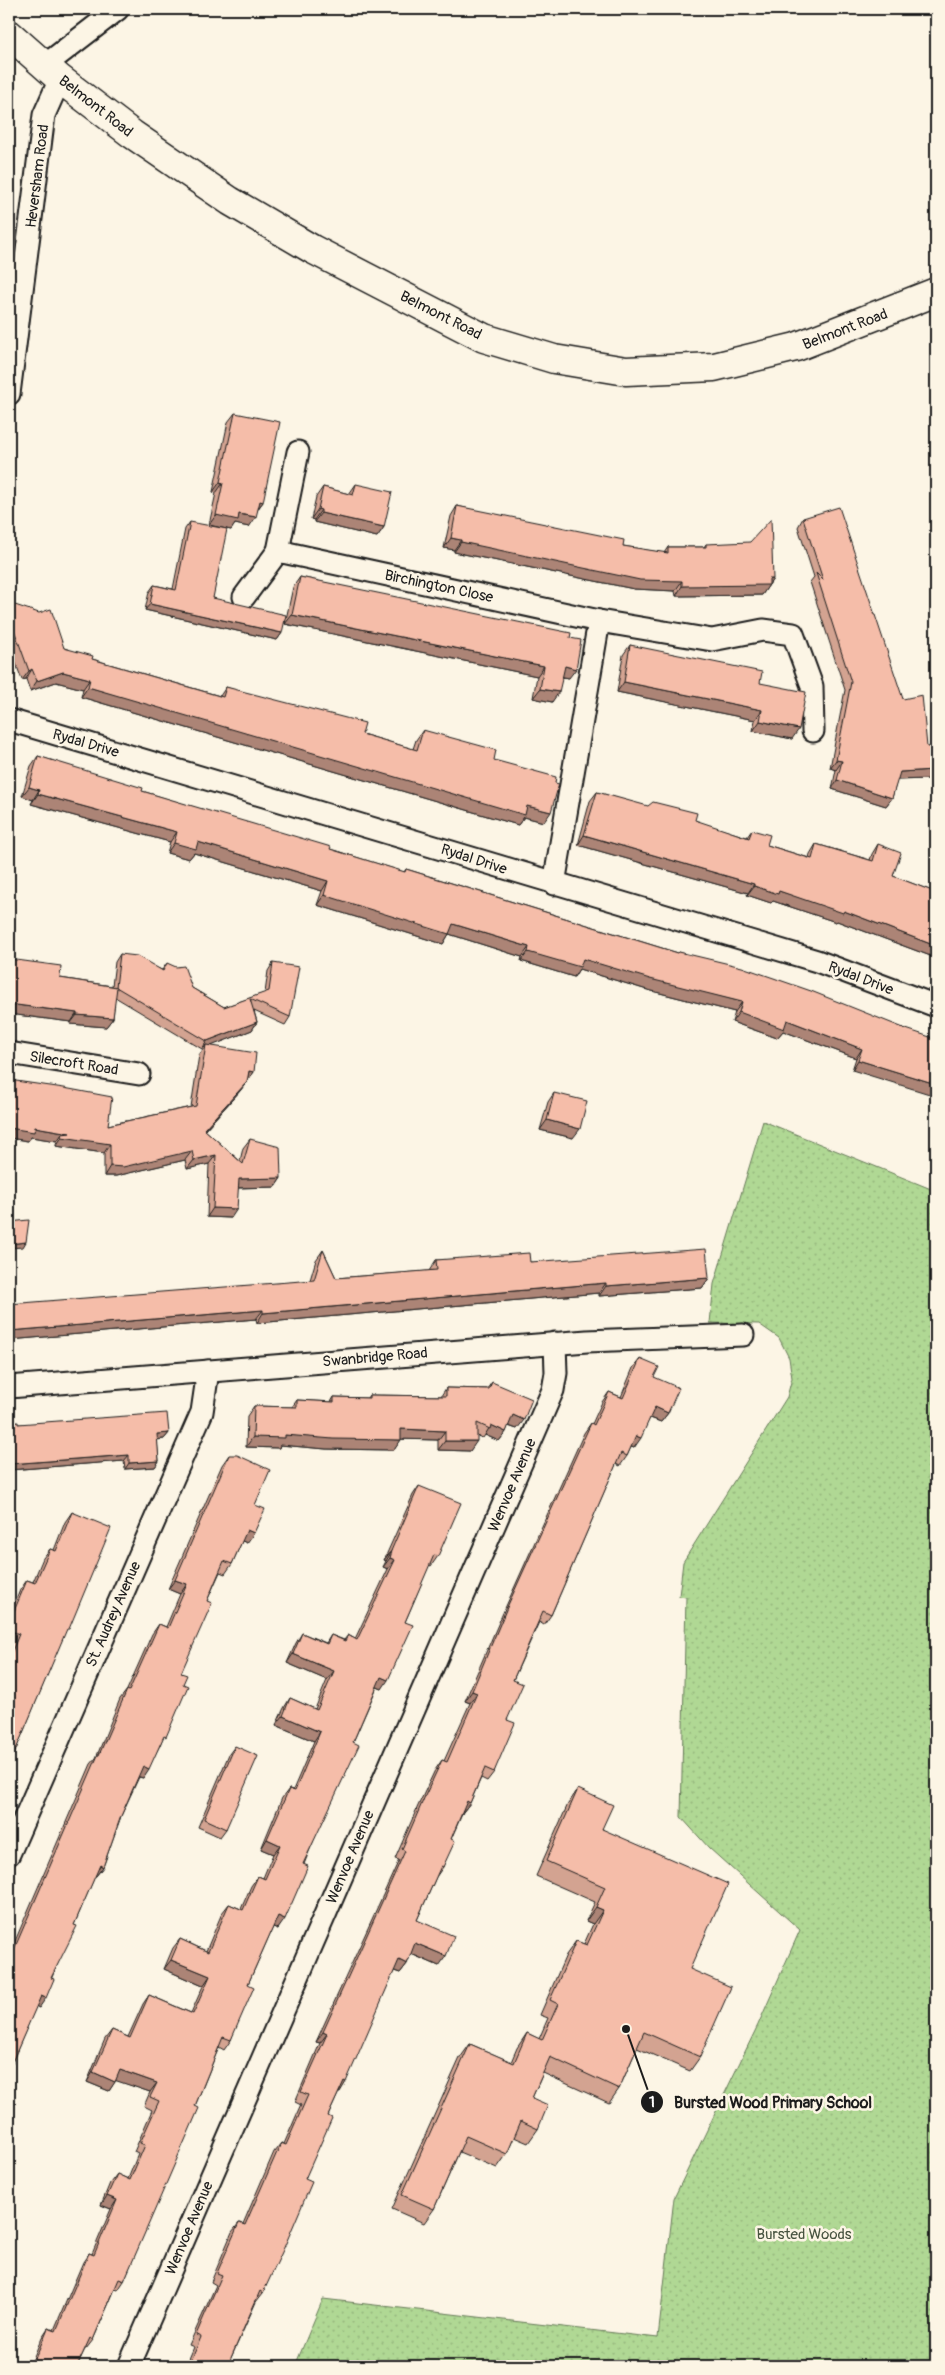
<svg xmlns="http://www.w3.org/2000/svg" width="945" height="2375" font-family="Pangolin,sans-serif">
  <defs>
    <pattern id="park-dots" width="8" height="8" patternUnits="userSpaceOnUse" patternTransform="scale(1.25)"><rect width="8" height="8" fill="#b0d894"/><path d="M2 2h.1M6 6h.1" fill="none" stroke="#97b97f" stroke-width="1.8" stroke-linecap="round"/></pattern>
  </defs>
  <rect width="100%" height="100%" fill="#fcf5e5"/>
  <filter id="ink" filterUnits="userSpaceOnUse"><feTurbulence type="fractalNoise" baseFrequency=".02" numOctaves="2"/><feDisplacementMap in="SourceGraphic" scale="10" xChannelSelector="R" yChannelSelector="G"/><feConvolveMatrix kernelMatrix="1 2 1 2 8 2 1 2 1" color-interpolation-filters="sRGB"/></filter>
  <g filter="url(#ink)">
    <polygon fill="url(#park-dots)" stroke="#667a58" points="763,1121 936,1191 936,2366 295,2366 323,2299 658,2338 674,2198 758,2025 800,1930 709,1848 681,1817 686,1597 679,1596 683,1562 787,1397 792,1378 789,1358 779,1338 759,1324 710,1323 714,1284"/>
    <g fill="none" stroke-linecap="round" stroke-linejoin="round">
      <g stroke="#1c1c1c" stroke-width="25">
        <g id="minor">
          <polyline points="44,66 118,9"/>
          <polyline points="9,394 44,115 60,79"/>
          <polyline points="278,551 298,452"/>
          <polyline points="244,597 278,551 599,621 712,640 763,630 793,634 812,686 813,731"/>
          <polyline points="9,720 817,961 936,1006"/>
          <polyline points="554,884 599,621"/>
          <polyline points="9,1053 139,1074"/>
          <polyline points="9,1387 587,1341 743,1335"/>
          <polyline points="9,1854 202,1412 208,1371"/>
          <polyline points="129,2366 553,1390 556,1373 555,1343"/>
        </g>
      </g>
      <g stroke="#1c1c1c" stroke-width="31">
        <polyline id="tertiary" points="9,34 60,79 132,134 230,201 312,249 484,338 554,359 626,371 714,367 796,347 936,292"/>
      </g>
      <use href="#minor" stroke="#fcf5e5" stroke-width="21"/>
      <use href="#tertiary" stroke="#fcf5e5" stroke-width="28"/>
    </g>
    <g fill="#d3a391" stroke="#1c1c1c">
      <polygon points="235,413 263,502 258,509 249,527 235,524 231,530 209,525 216,493 213,492 228,422"/>
      <polygon points="356,484 384,527 377,537 314,522 314,520 311,519 316,497 323,487 349,494"/>
      <polygon points="457,506 623,546 664,553 668,547 704,547 706,544 773,579 762,595 676,596 675,591 634,589 454,552 454,550 444,548 451,516"/>
      <polygon points="803,518 928,779 897,780 892,798 886,806 832,789 836,770 830,768 845,690 810,582 814,577 798,527"/>
      <polygon points="190,522 213,598 282,633 277,640 145,610 149,592 154,585 173,589 185,529"/>
      <polygon points="300,577 570,638 569,678 562,677 552,702 533,698 537,676 285,624 293,587"/>
      <polygon points="9,603 64,648 92,659 220,696 226,687 362,734 413,749 416,740 423,730 494,760 544,822 524,817 518,825 81,697 83,689 56,682 30,691 26,679 22,680 9,645"/>
      <polygon points="630,645 760,683 792,739 753,731 755,720 617,692 623,655"/>
      <polygon points="38,756 142,791 330,849 404,872 406,869 678,953 679,952 906,1029 852,1070 856,1058 783,1031 777,1038 732,1022 735,1012 644,989 579,969 574,977 521,961 522,957 449,934 443,944 317,905 322,891 194,853 189,859 167,853 170,842 31,804 33,800 22,796 31,766"/>
      <polygon points="597,792 747,837 752,830 767,845 809,858 810,854 816,844 870,860 872,854 878,844 893,876 932,891 936,885 936,958 837,921 836,922 773,901 771,903 747,895 748,893 578,845 590,801"/>
      <polygon points="120,954 162,970 167,963 192,988 224,1007 265,993 268,971 273,963 290,1017 285,1025 254,1011 257,1022 252,1030 210,1046 254,1072 240,1091 205,1130 240,1161 243,1148 250,1139 281,1178 275,1187 238,1188 231,1218 207,1217 209,1164 187,1169 185,1160 116,1176 104,1176 104,1153 56,1146 56,1144 57,1141 31,1137 28,1141 9,1138 108,1125 191,1107 199,1055 204,1048 202,1049 115,997 113,1018 106,1027 70,1024 71,1022 9,1014 9,959 60,978 112,986 115,962"/>
      <polygon points="554,1093 573,1138 540,1130 548,1102"/>
      <polygon points="323,1250 336,1278 429,1271 436,1260 530,1262 709,1278 702,1288 599,1296 599,1293 257,1323 256,1319 9,1340 310,1280 316,1260"/>
      <polygon points="640,1359 654,1377 668,1413 661,1422 650,1418 634,1448 631,1447 627,1456 620,1466 616,1464 551,1615 544,1625 539,1622 513,1680 507,1720 494,1772 487,1781 481,1778 470,1803 463,1812 451,1839 443,1867 436,1877 417,1920 439,1966 411,1954 407,1964 400,1973 394,1971 328,2116 263,2293 256,2302 230,2360 239,2366 186,2366 194,2347 189,2345 216,2285 211,2282 232,2232 239,2223 243,2224 274,2152 281,2143 284,2144 301,2105 295,2102 320,2043 316,2042 399,1860 395,1859 418,1806 435,1770 442,1760 444,1761 470,1703 465,1701 502,1615 584,1433 591,1423 592,1424 602,1402 609,1392 621,1397 633,1368"/>
      <polygon points="492,1382 517,1429 508,1426 506,1432 499,1441 485,1435 483,1438 477,1436 470,1451 438,1450 438,1440 401,1439 394,1450 326,1449 280,1445 279,1448 246,1447 247,1416 254,1406 292,1407 297,1400 331,1402 334,1397 367,1398 369,1395 441,1396 446,1388 487,1389"/>
      <polygon points="9,1423 18,1424 169,1433 164,1439 157,1440 159,1461 155,1467 125,1469 124,1461 9,1470"/>
      <polygon points="229,1455 255,1505 247,1543 242,1541 232,1564 225,1574 220,1572 207,1601 181,1673 183,1684 160,1745 143,1778 139,1777 121,1816 103,1867 96,1876 95,1876 74,1925 39,2008 36,2006 9,2069 9,1955 91,1764 96,1758 120,1699 127,1690 152,1634 159,1624 166,1627 180,1594 168,1589 222,1465"/>
      <polygon points="419,1486 438,1556 431,1566 429,1565 405,1622 382,1689 377,1687 353,1742 278,1929 273,1927 248,1984 231,2040 224,2050 219,2047 124,2281 118,2290 115,2289 93,2340 86,2349 85,2349 77,2366 30,2366 42,2337 48,2328 54,2330 83,2262 89,2253 92,2254 111,2209 101,2205 110,2183 117,2174 128,2179 138,2154 134,2152 152,2110 144,2106 150,2092 116,2080 109,2091 87,2082 105,2039 112,2030 128,2037 143,2004 149,1995 191,2013 203,1986 164,1969 173,1948 180,1939 206,1951 222,1913 229,1904 241,1909 251,1886 258,1876 263,1878 273,1854 261,1849 282,1798 289,1789 293,1790 314,1741 276,1725 284,1708 290,1698 315,1709 327,1680 287,1663 296,1643 302,1633 326,1643 331,1635 344,1640 348,1635 355,1639 388,1569 383,1567 386,1561 384,1560 413,1495"/>
      <polygon points="72,1512 63,1637 9,1766 9,1653 12,1644 9,1642 9,1617 20,1590 27,1580 33,1582 43,1558 50,1549 54,1550 65,1522"/>
      <polygon points="235,1746 226,1829 220,1837 198,1827 229,1754"/>
      <polygon points="578,1789 690,1969 700,2057 690,2071 637,2048 619,2089 609,2103 543,2073 532,2098 538,2129 528,2143 514,2137 507,2154 497,2168 459,2152 434,2209 424,2223 392,2209 460,2058 470,2044 511,2062 517,2048 527,2033 539,2039 548,2018 540,2015 566,1955 576,1941 584,1944 593,1924 586,1921 595,1902 536,1876 568,1804"/>
    </g>
    <g fill="#ac8476" stroke="#1c1c1c">
      <polygon points="220,482 223,483 216,493 213,492"/>
      <polygon points="260,501 263,502 256,511"/>
      <polygon points="318,509 321,510 314,520 311,519"/>
      <polygon points="321,513 384,527 377,537 314,522"/>
      <polygon points="239,514 256,517 249,527 235,524 231,530 209,525 216,515"/>
      <polygon points="451,538 461,540 454,550 444,548"/>
      <polygon points="461,542 682,581 675,591 634,589 454,552"/>
      <polygon points="773,579 762,595 676,596 682,586"/>
      <polygon points="150,604 282,633 277,640 145,610"/>
      <polygon points="292,615 544,666 537,676 285,624"/>
      <polygon points="565,666 576,669 569,678 558,676"/>
      <polygon points="32,669 26,679 22,680 29,671"/>
      <polygon points="63,672 90,679 83,689 56,682 30,691 37,681"/>
      <polygon points="624,682 762,710 755,720 617,692"/>
      <polygon points="88,687 527,806 551,812 544,822 524,817 518,825 81,697"/>
      <polygon points="540,689 559,692 552,702 533,698"/>
      <polygon points="760,721 799,729 792,739 753,731"/>
      <polygon points="836,760 842,761 836,770 830,768"/>
      <polygon points="934,770 928,779 894,780 900,772"/>
      <polygon points="837,780 892,798 886,806 832,789"/>
      <polygon points="29,787 39,790 33,800 22,796"/>
      <polygon points="38,794 177,832 170,842 31,804"/>
      <polygon points="584,835 754,884 748,893 578,845"/>
      <polygon points="198,842 328,881 322,891 194,853 189,859 167,853 174,843"/>
      <polygon points="754,886 779,891 844,911 936,946 936,958 837,921 836,922 773,901 771,903 747,895"/>
      <polygon points="324,895 453,924 529,947 522,957 449,934 443,944 317,905"/>
      <polygon points="528,952 583,959 742,1002 735,1012 644,989 579,969 574,977 521,961"/>
      <polygon points="9,1004 77,1013 71,1022 9,1014"/>
      <polygon points="739,1012 787,1020 862,1049 856,1058 783,1031 777,1038 732,1022"/>
      <polygon points="77,1015 113,1018 106,1027 70,1024"/>
      <polygon points="257,1022 252,1030 206,1048 206,1045 204,1048 202,1049 207,1041"/>
      <polygon points="858,1060 936,1084 936,1096 852,1070"/>
      <polygon points="249,1071 254,1072 247,1081"/>
      <polygon points="247,1082 240,1091 197,1138 204,1129"/>
      <polygon points="547,1120 580,1129 573,1138 540,1130"/>
      <polygon points="35,1127 70,1133 110,1144 104,1153 56,1146 62,1137 62,1134 57,1141 31,1137 28,1141 9,1138 9,1128"/>
      <polygon points="192,1151 185,1160 116,1176 104,1176 110,1166"/>
      <polygon points="216,1155 209,1164 187,1169 194,1160"/>
      <polygon points="281,1178 275,1187 232,1188 239,1179"/>
      <polygon points="213,1208 237,1209 231,1218 207,1217"/>
      <polygon points="26,1242 23,1247 9,1248 9,1244"/>
      <polygon points="709,1278 702,1288 599,1296 606,1286"/>
      <polygon points="606,1283 599,1293 257,1323 263,1313"/>
      <polygon points="263,1310 256,1319 9,1340 9,1331"/>
      <polygon points="655,1407 668,1413 661,1422 648,1417"/>
      <polygon points="513,1415 524,1420 517,1429 506,1425"/>
      <polygon points="491,1425 506,1432 499,1441 485,1435"/>
      <polygon points="401,1429 445,1431 438,1440 394,1439"/>
      <polygon points="169,1433 164,1439 152,1440 157,1434"/>
      <polygon points="285,1435 401,1440 394,1450 326,1449 280,1445 279,1448 246,1447 253,1437"/>
      <polygon points="636,1436 641,1438 634,1448 629,1446"/>
      <polygon points="445,1441 477,1441 470,1451 438,1450"/>
      <polygon points="129,1455 124,1461 9,1470 9,1464"/>
      <polygon points="159,1461 155,1467 125,1469 129,1463"/>
      <polygon points="247,1530 254,1533 247,1543 240,1540"/>
      <polygon points="391,1551 392,1551 386,1561 384,1560"/>
      <polygon points="390,1558 395,1560 388,1569 383,1567"/>
      <polygon points="175,1580 187,1584 180,1594 168,1589"/>
      <polygon points="293,1654 334,1671 327,1680 287,1663"/>
      <polygon points="381,1677 388,1680 382,1689 375,1686"/>
      <polygon points="472,1691 477,1693 470,1703 465,1701"/>
      <polygon points="283,1716 320,1732 314,1741 276,1725"/>
      <polygon points="143,1766 149,1769 143,1778 136,1776"/>
      <polygon points="467,1801 470,1803 463,1812 460,1811"/>
      <polygon points="267,1839 280,1845 273,1854 261,1849"/>
      <polygon points="100,1865 103,1867 96,1876 93,1875"/>
      <polygon points="596,1907 603,1910 593,1924 586,1921"/>
      <polygon points="278,1916 285,1919 278,1929 271,1926"/>
      <polygon points="415,1943 446,1956 439,1966 409,1953"/>
      <polygon points="171,1960 210,1976 203,1986 164,1969"/>
      <polygon points="399,1960 407,1964 400,1973 392,1970"/>
      <polygon points="41,1996 46,1998 39,2008 34,2005"/>
      <polygon points="323,2032 327,2034 320,2043 316,2042"/>
      <polygon points="120,2070 157,2083 150,2092 114,2080"/>
      <polygon points="93,2072 115,2082 109,2091 87,2082"/>
      <polygon points="344,2081 346,2082 340,2092 337,2090"/>
      <polygon points="107,2196 117,2200 111,2209 101,2205"/>
    </g>
    <g fill="#f5bda9" stroke="#1c1c1c">
      <polygon points="235,413 280,422 263,502 260,501 256,517 239,514 238,520 216,515 223,483 220,482"/>
      <polygon points="356,484 392,492 384,527 321,513 321,510 318,509 323,487 353,495"/>
      <polygon points="457,506 624,540 623,546 668,553 668,547 706,547 706,544 750,542 771,519 773,579 769,579 769,585 682,586 682,581 640,580 461,542 461,540 451,538"/>
      <polygon points="839,507 903,699 922,695 927,747 932,746 934,770 900,772 892,798 837,780 842,761 836,760 851,682 816,573 823,580 803,518"/>
      <polygon points="190,522 227,529 213,598 286,615 282,633 150,604 154,585 176,590"/>
      <polygon points="300,577 571,633 570,638 581,640 576,669 565,666 559,692 540,689 544,666 292,615"/>
      <polygon points="9,603 39,613 51,609 64,648 93,656 92,659 223,697 226,687 365,723 362,734 417,750 423,730 496,750 494,760 556,777 555,783 559,784 551,812 527,806 525,815 88,687 90,679 63,672 37,681 32,669 29,671 9,616"/>
      <polygon points="630,645 762,672 760,683 806,692 799,729 760,721 762,710 624,682"/>
      <polygon points="38,756 143,788 142,791 331,847 330,849 405,872 406,869 678,953 679,952 742,967 811,991 906,1029 936,1039 936,1084 858,1060 862,1049 787,1020 784,1029 739,1012 742,1002 650,979 583,959 580,967 528,952 529,947 453,924 449,934 324,895 328,881 198,842 196,849 174,843 177,832 38,794 39,790 29,787"/>
      <polygon points="597,792 648,806 653,802 697,813 695,820 749,838 752,830 770,835 767,845 812,859 816,844 873,861 878,844 901,853 893,876 935,892 936,889 936,946 844,911 843,913 779,891 778,894 754,886 754,884 584,835"/>
      <polygon points="120,954 137,956 163,971 167,963 176,967 184,966 192,988 224,1007 269,991 273,963 299,967 290,1017 250,999 257,1022 207,1041 116,987"/>
      <polygon points="9,959 61,966 60,978 117,987 113,1018 77,1015 77,1013 9,1004"/>
      <polygon points="206,1045 256,1053 254,1072 249,1071 247,1082 204,1129 243,1164 250,1139 280,1147 281,1178 239,1179 237,1209 213,1208 216,1155 194,1160 192,1151 123,1167 110,1166 110,1144 62,1137 62,1134 70,1133 35,1127 34,1132 9,1128 9,1080 64,1088 112,1097 108,1125 196,1106"/>
      <polygon points="554,1093 587,1101 580,1129 547,1120"/>
      <polygon points="29,1220 26,1242 9,1244 9,1222"/>
      <polygon points="706,1249 709,1278 606,1286 606,1283 263,1313 263,1310 9,1331 9,1304 314,1280 323,1250 336,1278 437,1270 436,1260 529,1253 530,1262"/>
      <polygon points="640,1359 659,1367 654,1377 679,1388 668,1413 655,1407 641,1438 636,1436 627,1456 621,1453 551,1615 543,1611 513,1680 523,1684 507,1720 515,1723 494,1772 485,1768 470,1803 467,1801 451,1839 455,1841 443,1867 441,1866 417,1920 454,1936 446,1956 415,1943 407,1964 399,1960 346,2082 344,2081 328,2116 332,2118 305,2179 312,2182 283,2250 263,2293 260,2291 230,2360 240,2364 239,2366 189,2366 201,2337 196,2335 222,2275 217,2273 239,2223 245,2225 281,2143 286,2145 308,2095 301,2092 327,2034 323,2032 405,1851 402,1849 425,1796 442,1760 447,1762 477,1693 472,1691 508,1605 591,1423 594,1425 609,1392 623,1398"/>
      <polygon points="492,1382 532,1399 524,1420 513,1415 506,1432 491,1425 490,1429 477,1423 477,1441 445,1441 445,1431 401,1429 401,1440 333,1439 285,1435 285,1438 253,1437 254,1406 297,1407 297,1400 334,1402 334,1397 369,1398 369,1395 446,1396 446,1388 489,1389"/>
      <polygon points="167,1413 169,1433 157,1434 159,1461 129,1463 129,1455 9,1464 9,1423 18,1422 18,1424"/>
      <polygon points="229,1455 237,1455 270,1470 255,1505 265,1509 254,1533 247,1530 232,1564 224,1561 207,1601 212,1603 181,1673 187,1675 183,1684 188,1686 166,1737 164,1736 149,1769 143,1766 121,1816 103,1867 100,1865 74,1925 77,1926 51,1978 54,1979 46,1998 41,1996 9,2069 9,1961 98,1755 99,1755 127,1690 129,1691 159,1624 168,1628 187,1584 175,1580"/>
      <polygon points="419,1486 461,1503 438,1556 434,1555 405,1622 413,1625 388,1680 381,1677 353,1742 359,1745 303,1864 308,1866 285,1919 278,1916 248,1984 254,1987 231,2040 223,2037 195,2106 199,2108 124,2281 119,2279 93,2340 90,2338 77,2366 32,2366 48,2328 56,2331 89,2253 94,2255 117,2200 107,2196 117,2174 130,2180 145,2145 140,2143 159,2101 150,2097 157,2083 120,2070 115,2082 93,2072 112,2030 130,2038 149,1995 193,2014 210,1976 171,1960 180,1939 208,1952 229,1904 243,1910 258,1876 265,1879 280,1845 267,1839 289,1789 295,1791 320,1732 283,1716 290,1698 317,1710 334,1671 293,1654 302,1633 327,1644 331,1635 345,1641 348,1635 357,1640 395,1560 390,1558 392,1551 391,1551"/>
      <polygon points="72,1512 111,1528 69,1629 67,1629 9,1766 9,1659 19,1634 9,1630 9,1623 27,1580 35,1583 50,1549 56,1551"/>
      <polygon points="235,1746 258,1756 226,1829 204,1819"/>
      <polygon points="578,1789 613,1805 602,1829 728,1884 690,1969 731,1987 700,2057 644,2032 619,2089 550,2057 532,2098 548,2105 538,2129 521,2121 507,2154 466,2136 434,2209 402,2195 470,2044 514,2063 527,2033 542,2040 558,2004 550,2000 576,1941 587,1945 603,1910 596,1907 605,1887 546,1861"/>
    </g>
  </g>
  <g text-anchor="middle" stroke-width="5" stroke-linejoin="round" paint-order="stroke">
    <g font-size="15" fill="#1c1c1c" stroke="#fcf5e5">
      <text transform="translate(96 106) rotate(38)" y="5">Belmont Road</text>
      <text transform="translate(37 176) rotate(-83)" y="5">Heversham Road</text>
      <text transform="translate(441 315) rotate(27)" y="5">Belmont Road</text>
      <text transform="translate(845 329) rotate(-21)" y="5">Belmont Road</text>
      <text transform="translate(439 586) rotate(12)" y="5">Birchington Close</text>
      <text transform="translate(86 743) rotate(16)" y="5">Rydal Drive</text>
      <text transform="translate(474 859) rotate(18)" y="5">Rydal Drive</text>
      <text transform="translate(861 978) rotate(21)" y="5">Rydal Drive</text>
      <text transform="translate(74 1063) rotate(9)" y="5">Silecroft Road</text>
      <text transform="translate(375 1357) rotate(-5)" y="5">Swanbridge Road</text>
      <text transform="translate(512 1485) rotate(-67)" y="5">Wenvoe Avenue</text>
      <text transform="translate(113 1614) rotate(-66)" y="5">St. Audrey Avenue</text>
      <text transform="translate(350 1857) rotate(-67)" y="5">Wenvoe Avenue</text>
      <text transform="translate(189 2228) rotate(-67)" y="5">Wenvoe Avenue</text>
    </g>
    <g font-size="15" fill="#485440" stroke="#fcf5e5">
      <text x="804" y="2239">Bursted Woods</text>
    </g>
  </g>
  <path fill="none" stroke="#1c1c1c" stroke-width="2" d="M626 2029L652 2102"/>
  <g fill="#1c1c1c" stroke="#fcf5e5" stroke-width="2">
    <circle cx="626" cy="2029" r="5"/>
    <circle cx="652" cy="2102" r="12"/>
  </g>
  <g font-size="15" text-anchor="middle" font-weight="bold" fill="#fff">
    <text x="652" y="2107">1</text>
  </g>
  <g font-size="16" text-anchor="middle" font-weight="bold" fill="#1c1c1c" stroke="#fcf5e5" stroke-width="5" stroke-linejoin="round" paint-order="stroke">
    <text x="773" y="2108">Bursted Wood Primary School</text>
  </g>
  <rect width="945" height="2375" fill="none" stroke="#fcf5e5" stroke-width="30"/>
  <rect x="15" y="15" width="915" height="2345" fill="none" stroke="#1c1c1c" stroke-width="2" filter="url(#ink)"/>
</svg>
